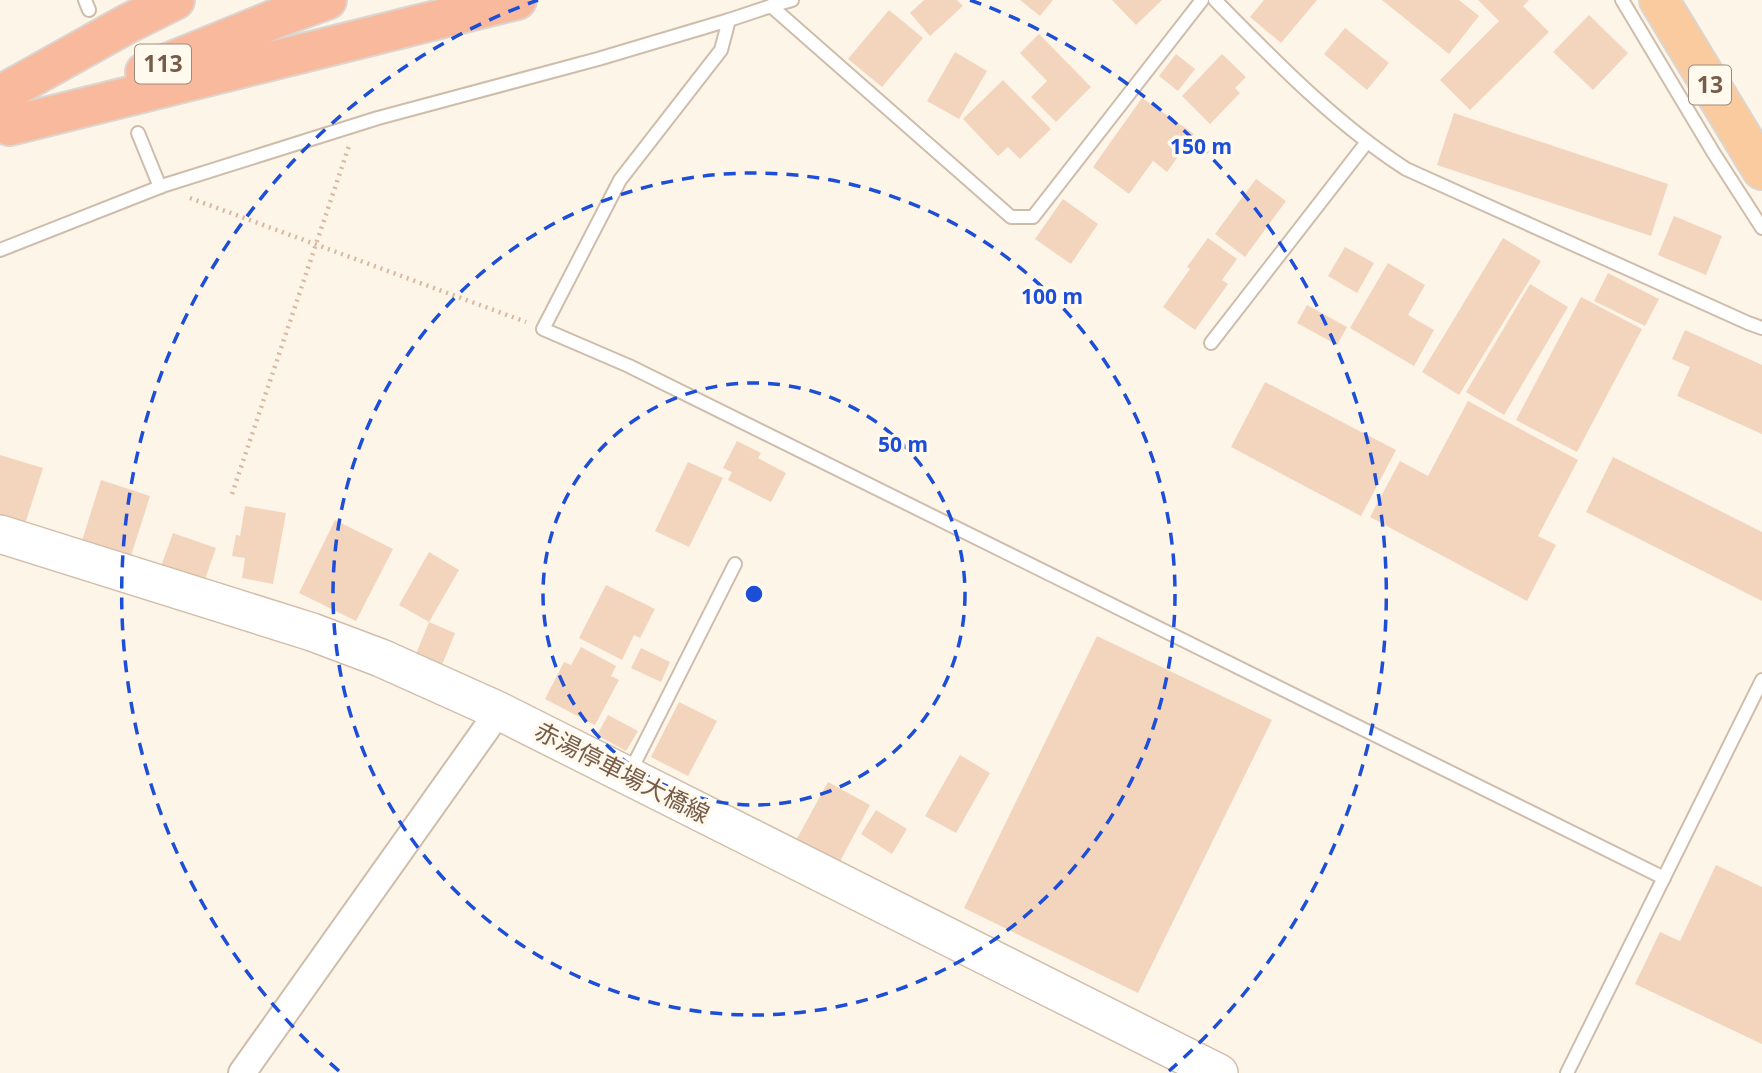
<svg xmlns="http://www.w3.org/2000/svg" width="1762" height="1073" font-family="'Noto Sans','Noto Sans JP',sans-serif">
  <rect width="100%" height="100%" fill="#fdf5e7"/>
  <g fill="#f3d5be">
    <polygon points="924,0 957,0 963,6 930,36 910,13"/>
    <polygon points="1020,0 1053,0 1040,16"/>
    <polygon points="1112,0 1162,0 1136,25"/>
    <polygon points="1264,0 1317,0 1281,43 1250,17"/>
    <polygon points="1382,0 1459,0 1479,16 1449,54"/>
    <polygon points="1478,0 1529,0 1523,6 1549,32 1470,110 1440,80 1499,21"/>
    <polygon points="889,10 923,38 882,87 848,59"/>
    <polygon points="1589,15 1628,53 1593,90 1553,52"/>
    <polygon points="1345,28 1389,63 1367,90 1324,54"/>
    <polygon points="1039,34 1091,87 1056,122 1031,97 1047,81 1020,53"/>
    <polygon points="955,52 987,71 959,119 927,101"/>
    <polygon points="1176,54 1195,69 1178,91 1159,76"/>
    <polygon points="1222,54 1246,77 1235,88 1240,93 1210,124 1182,96"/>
    <polygon points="1003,80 1051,129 1020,159 1008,147 998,156 963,119"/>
    <polygon points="1142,98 1194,134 1167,172 1153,161 1129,194 1093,167"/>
    <polygon points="1454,113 1668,184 1651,236 1437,165"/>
    <polygon points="1256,179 1286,201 1245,257 1215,234"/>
    <polygon points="1063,199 1098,224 1071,264 1035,239"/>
    <polygon points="1674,216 1722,236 1706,275 1658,255"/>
    <polygon points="1208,238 1237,259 1222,280 1228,284 1195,330 1163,307 1190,269 1187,267"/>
    <polygon points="1503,238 1541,261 1459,395 1422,372"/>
    <polygon points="1345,247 1374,263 1357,293 1328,276"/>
    <polygon points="1388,263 1425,285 1408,315 1434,330 1414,366 1350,328"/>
    <polygon points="1608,273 1659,299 1645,326 1594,301"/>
    <polygon points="1530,284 1568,307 1504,415 1466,392"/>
    <polygon points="1581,297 1642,329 1577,452 1516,420"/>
    <polygon points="1307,305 1347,327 1337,345 1297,323"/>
    <polygon points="1685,330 1762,365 1762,434 1677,396 1690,367 1672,359"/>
    <polygon points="1265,382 1396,450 1361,516 1231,447"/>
    <polygon points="1468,401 1578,460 1538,536 1556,545 1527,601 1370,517 1400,461 1428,476"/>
    <polygon points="737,441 761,453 758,458 786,473 771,502 728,480 732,472 723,468"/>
    <polygon points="0,455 43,468 25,524 0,517"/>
    <polygon points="1613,457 1762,532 1762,601 1586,512"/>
    <polygon points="688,462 723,478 689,547 655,531"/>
    <polygon points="101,480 150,496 130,559 81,544"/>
    <polygon points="245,506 286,513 273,584 242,578 245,558 232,556 236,535 240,536"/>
    <polygon points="335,520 393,549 356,621 299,593"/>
    <polygon points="173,533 216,548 203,585 160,569"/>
    <polygon points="429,552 459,570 429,622 399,605"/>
    <polygon points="606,585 655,609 640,638 634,635 622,660 579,638"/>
    <polygon points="429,622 455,633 442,665 416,654"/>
    <polygon points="1097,636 1272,720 1138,993 964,908"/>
    <polygon points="581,647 616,666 611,676 619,680 595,725 545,699 564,662 571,665"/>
    <polygon points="641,648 670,662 661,682 631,668"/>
    <polygon points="679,702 717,721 688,776 651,757"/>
    <polygon points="608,715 638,731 626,751 597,735"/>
    <polygon points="960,755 990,773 956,833 925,816"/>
    <polygon points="828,782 870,805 837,867 794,844"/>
    <polygon points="876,810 907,829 892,854 861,834"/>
    <polygon points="1716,865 1762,887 1762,1044 1635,984 1660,932 1680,941"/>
  </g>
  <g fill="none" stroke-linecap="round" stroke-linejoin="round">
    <g stroke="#cfbdac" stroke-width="16">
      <g id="service">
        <polyline points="85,0 89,10"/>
        <polyline points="1202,0 1033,217 1011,217 771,6 729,20 721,50 620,180 543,329 629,366 1664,878"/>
        <path d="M1215,0C1274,60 1335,123 1406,169L1748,323L1762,328"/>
        <polyline points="1622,0 1713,152 1762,228"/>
        <polyline points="771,6 792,0"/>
        <polyline points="138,133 160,187"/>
        <polyline points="0,250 165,185 378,118 598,59 729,20"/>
        <polyline points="1211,343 1367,142"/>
        <polyline points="630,772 735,564"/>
        <polyline points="1567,1073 1762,680"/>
      </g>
    </g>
    <g stroke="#cfbdac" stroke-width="30">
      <polyline id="minor" points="242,1073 499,711"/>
    </g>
    <g stroke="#d2beaa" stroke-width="40">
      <polyline id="secondary" points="0,534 312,632 381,658 499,711 1219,1073"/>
    </g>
    <g stroke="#dcd5d0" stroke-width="42">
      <polyline id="trunk" points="1659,0 1762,170"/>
    </g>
    <g stroke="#dcd5d0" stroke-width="42">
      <g id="motorway">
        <polyline points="145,72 285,15 327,0"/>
        <polyline points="0,95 127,24 175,0"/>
        <polyline points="9,126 517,0"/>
      </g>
    </g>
    <g stroke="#d8b8a1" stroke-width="4.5" stroke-dasharray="2 5" stroke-linecap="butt">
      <polyline points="190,198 526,322"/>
      <polyline points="232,494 349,146"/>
    </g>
    <use href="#service" stroke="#fff" stroke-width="12"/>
    <use href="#minor" stroke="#fff" stroke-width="26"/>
    <use href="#secondary" stroke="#fff" stroke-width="37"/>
    <use href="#trunk" stroke="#facb9e" stroke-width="38"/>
    <use href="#motorway" stroke="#f8b99d" stroke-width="38"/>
  </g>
  <g fill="none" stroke="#1d4ed8" stroke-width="3.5" stroke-dasharray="12 9">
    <circle cx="754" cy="594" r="211"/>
    <circle cx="754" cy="594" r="421"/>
    <path d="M339 1071A632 632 0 0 1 538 0M970 0A632 632 0 0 1 1169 1071"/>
  </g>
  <g text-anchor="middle" stroke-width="7" stroke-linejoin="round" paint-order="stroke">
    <g fill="#fff9ee" stroke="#a08b7b" stroke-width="2">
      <rect x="135" y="44.5" width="56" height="39" rx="5"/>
      <rect x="1689" y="65.5" width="42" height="39" rx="5"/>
    </g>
    <g font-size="23" font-weight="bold" fill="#775c4a">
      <text x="163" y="72">113</text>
      <text x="1710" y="93">13</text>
    </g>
    <g font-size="24" fill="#775c4a" stroke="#fff9ee">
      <text transform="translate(622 773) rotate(27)" y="8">赤湯停車場大橋線</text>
    </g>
  </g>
  <circle cx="754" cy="594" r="10" fill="#1d4ed8" stroke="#fff9ee" stroke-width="3.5"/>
  <g font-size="21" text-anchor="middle" font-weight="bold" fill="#1d4ed8" stroke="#fff9ee" stroke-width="7" stroke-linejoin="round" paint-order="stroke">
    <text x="1201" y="154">150 m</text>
    <text x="1052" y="304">100 m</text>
    <text x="903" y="452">50 m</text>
  </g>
</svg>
